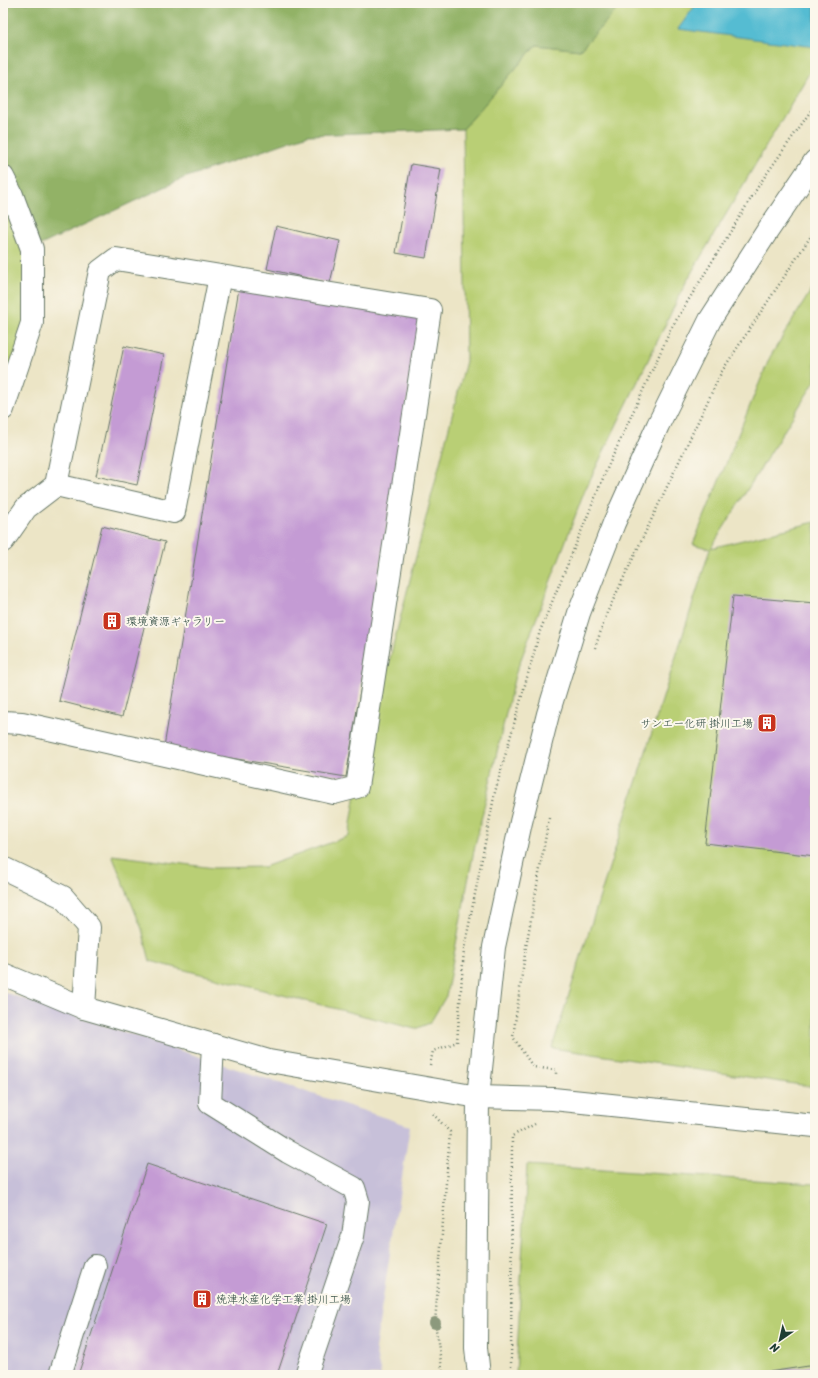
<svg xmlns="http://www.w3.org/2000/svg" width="818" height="1378" font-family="Sriracha,'Klee One',sans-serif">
  <rect width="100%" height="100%" fill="#fbf7ec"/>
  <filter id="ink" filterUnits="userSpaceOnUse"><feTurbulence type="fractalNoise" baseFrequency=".025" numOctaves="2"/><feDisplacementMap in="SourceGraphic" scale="8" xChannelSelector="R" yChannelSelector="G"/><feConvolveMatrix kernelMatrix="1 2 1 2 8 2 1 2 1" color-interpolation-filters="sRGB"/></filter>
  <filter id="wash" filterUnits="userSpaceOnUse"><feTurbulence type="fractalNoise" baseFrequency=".012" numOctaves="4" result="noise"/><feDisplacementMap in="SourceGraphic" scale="16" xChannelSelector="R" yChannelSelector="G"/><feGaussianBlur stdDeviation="0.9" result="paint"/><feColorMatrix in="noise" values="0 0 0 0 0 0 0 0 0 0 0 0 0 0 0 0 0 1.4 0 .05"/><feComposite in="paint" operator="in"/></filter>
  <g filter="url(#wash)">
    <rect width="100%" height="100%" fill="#ece5c6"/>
    <polygon fill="#c7c0d9" points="3,992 410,1126 375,1349 381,1375 3,1375"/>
    <g fill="#b9cf74" stroke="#6c8654">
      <polygon points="621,3 815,3 815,63 686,282 585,490 515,675 474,850 446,996 430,1023 415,1029 150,961 142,929 112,855 214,868 264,867 349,836 357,787 466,361 463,129 536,45 580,50"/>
      <polygon points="3,185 20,216 32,323 3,400"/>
      <polygon points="815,284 815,381 711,548 815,522 815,1087 552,1048 710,549 693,544 770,357"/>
      <polygon points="527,1165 815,1184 815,1375 516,1375"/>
    </g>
    <polygon fill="#92b266" stroke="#58784d" points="3,3 623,3 580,50 536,45 463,129 308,135 184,178 32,249 3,172"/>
    <polygon fill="#54bcd2" stroke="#3a7c83" points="697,3 815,3 815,47 678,29"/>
    <g id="blocks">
      <g fill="#c49bd4">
        <polygon points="411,164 441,169 426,258 396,253"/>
        <polygon points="276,226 340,241 330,283 267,269"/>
        <polygon points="239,288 421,318 346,777 164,747"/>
        <polygon points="124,346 164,355 137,485 96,476"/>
        <polygon points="102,526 165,542 122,717 59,701"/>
        <polygon points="733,596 815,603 815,856 705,843"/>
        <polygon points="147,1164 327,1224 277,1375 78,1375"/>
        <polygon points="815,1365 815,1375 756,1375 756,1374"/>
      </g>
    </g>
  </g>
  <g filter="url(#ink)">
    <use href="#blocks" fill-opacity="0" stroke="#677867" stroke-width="1"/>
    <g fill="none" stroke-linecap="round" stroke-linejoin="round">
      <g stroke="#677867" stroke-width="24">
        <g id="minor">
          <polyline points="3,177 12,195 32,249 32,323 3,409"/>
          <polyline points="56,485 174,512 220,276"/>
          <polyline points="3,541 26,508 56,485 100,271 116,259 430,310 357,787 334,793 22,723 3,722"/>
          <polyline points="3,868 63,897 89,927 84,1008"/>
          <polyline points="3,974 84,1008 269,1061 478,1097 553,1099 815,1126"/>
          <polyline points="213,1045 210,1103 288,1152 354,1188 358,1201 353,1236 306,1375"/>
          <polyline points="60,1375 95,1266"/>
          <polyline points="479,1375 476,1348 478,1097 494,947 521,822 548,714 579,613 614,523 658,425 710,320 766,233 815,161"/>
        </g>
      </g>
      <g stroke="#677867" stroke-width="2.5" stroke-dasharray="1 3" stroke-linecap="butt">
        <polyline points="595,648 607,613 722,371 815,230"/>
        <polyline points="549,818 526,947 513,1037 533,1067 556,1070 556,1076"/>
        <polyline points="430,1065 433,1051 457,1042 464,950 495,792 540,631 606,471 672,327 761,182 815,105"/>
        <polyline points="433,1114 450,1132 435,1323 443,1375"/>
        <polyline points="511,1375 512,1136 535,1124"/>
      </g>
      <use href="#minor" stroke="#fff" stroke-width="22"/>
    </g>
    <circle fill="#8c997d" cx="435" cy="1323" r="6"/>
  </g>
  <defs>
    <g id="building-square" transform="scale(1)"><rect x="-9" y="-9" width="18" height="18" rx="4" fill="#c8321e" stroke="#fbf7ec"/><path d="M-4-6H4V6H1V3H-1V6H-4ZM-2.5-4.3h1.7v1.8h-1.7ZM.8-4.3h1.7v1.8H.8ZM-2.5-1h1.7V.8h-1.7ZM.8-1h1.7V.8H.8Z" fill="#fff"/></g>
  </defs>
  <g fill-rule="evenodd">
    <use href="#building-square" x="112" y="621"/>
    <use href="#building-square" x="767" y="723"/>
    <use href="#building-square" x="202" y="1299"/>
  </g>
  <g text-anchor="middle" stroke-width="4" stroke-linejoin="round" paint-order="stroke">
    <g font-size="11" fill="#1f3d34" stroke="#fbf7ec" text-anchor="start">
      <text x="126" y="625">環境資源ギャラリー</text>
      <text x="753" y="727" text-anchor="end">サンエー化研 掛川工場</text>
      <text x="216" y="1303">焼津水産化学工業 掛川工場</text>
    </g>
  </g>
  <rect width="818" height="1378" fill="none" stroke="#fbf7ec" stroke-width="16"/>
  <g transform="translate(780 1340) rotate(214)" stroke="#fbf7ec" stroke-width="3" paint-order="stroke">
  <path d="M0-3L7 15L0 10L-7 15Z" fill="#1f3d34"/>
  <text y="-6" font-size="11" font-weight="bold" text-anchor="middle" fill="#1f3d34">N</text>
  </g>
</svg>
